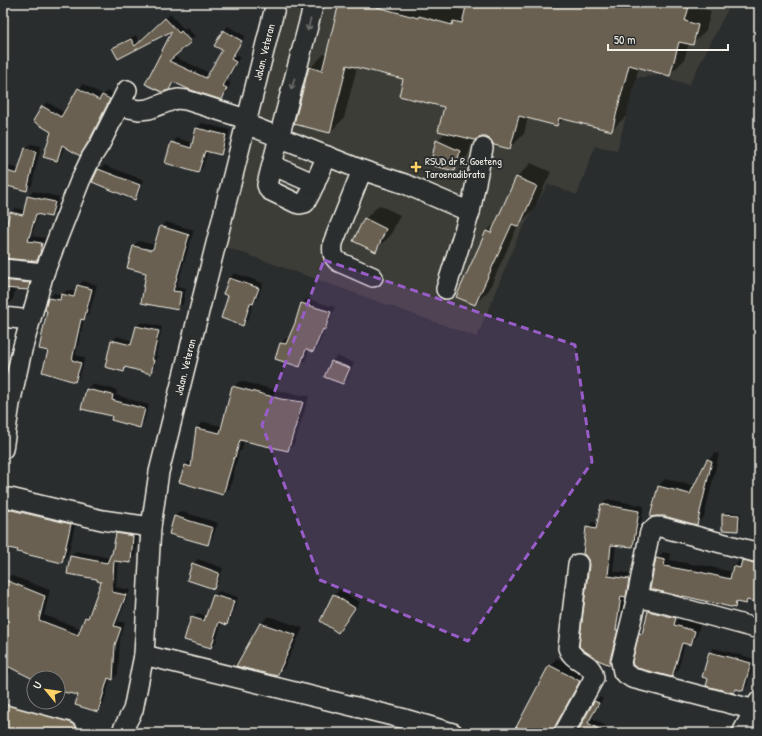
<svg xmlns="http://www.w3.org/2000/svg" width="762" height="736" font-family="'Patrick Hand',sans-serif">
  <rect width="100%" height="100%" fill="#2a2d2e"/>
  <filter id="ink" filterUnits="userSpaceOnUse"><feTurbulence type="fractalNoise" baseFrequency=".025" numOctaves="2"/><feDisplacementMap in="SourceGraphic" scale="8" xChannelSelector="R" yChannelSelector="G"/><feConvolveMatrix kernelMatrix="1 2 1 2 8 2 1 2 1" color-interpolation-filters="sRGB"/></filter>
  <g filter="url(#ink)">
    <polygon fill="#3d3d38" points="286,3 731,3 689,85 659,75 636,78 617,150 595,146 577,195 548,184 518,237 477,337 226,247"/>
    <g fill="#0007">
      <polygon points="340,3 429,3 432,4 435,3 465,11 467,9 468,3 700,3 699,8 711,11 706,30 692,44 689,43 684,60 670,74 639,67 626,116 612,130 564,118 557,125 528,117 524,134 510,148 486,136 480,136 473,139 468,155 454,170 437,141 446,132 446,106 404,79 357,67 344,118 330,132 310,68 324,54 327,55"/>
      <polygon points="170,14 184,29 186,27 195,36 173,56 210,73 223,49 224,31 228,26 245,36 235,54 240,57 227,81 231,83 226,94 221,99 174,82 168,89 162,91 175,29 118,58 113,49 118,44 136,35 140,42"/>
      <polygon points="83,84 103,95 107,91 114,94 95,133 84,150 80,155 65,145 61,156 57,160 52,131 34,120 43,106 47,102 65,113 79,89"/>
      <polygon points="202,123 230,130 225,149 220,153 208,150 203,167 198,172 172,143 177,138 193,143 197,128"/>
      <polygon points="31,144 41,146 32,185 27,190 3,184 3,171 8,166 20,169 26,148"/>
      <polygon points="531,163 551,172 533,211 518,225 489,290 475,304 486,232 498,220 517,177"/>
      <polygon points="104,165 144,180 139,194 135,198 99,170"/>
      <polygon points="33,191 59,197 56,212 51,216 38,214 32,236 46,238 45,247 41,255 36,260 11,212 16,208 25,210 28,196"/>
      <polygon points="379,205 400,215 390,236 375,250 365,219"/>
      <polygon points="166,222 194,230 177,286 186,288 183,304 178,308 147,272 128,267 134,246 138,241 155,245 161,226"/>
      <polygon points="234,273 263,283 258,298 253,304 248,320 243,325 230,278"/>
      <polygon points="3,275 34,278 32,284 27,289 15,288 13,299 9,304 3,303"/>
      <polygon points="83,281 97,285 89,314 84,319 76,355 85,358 80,376 75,381 50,350 48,310 46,309 49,298 54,293 62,295 67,290 76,292 78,286"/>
      <polygon points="307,299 335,307 329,324 326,328 318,346 313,351 309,349 305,361 300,366 276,358 281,343 286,338 289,339 302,303"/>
      <polygon points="142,322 162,327 156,356 158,356 154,368 150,373 127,367 123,371 112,341 117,336 133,341 137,326"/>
      <polygon points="337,356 354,363 348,378 343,383 326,376 332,361"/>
      <polygon points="240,381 288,393 309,396 294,444 287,450 244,440 242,450 239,452 230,488 223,494 180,481 185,465 192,459 193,459 197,428 203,422 223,426 233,387"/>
      <polygon points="92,384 117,390 116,395 149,405 144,422 139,427 113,415 87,389"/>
      <polygon points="715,453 719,454 704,517 697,524 664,515 658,486 665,479 695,486 708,460"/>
      <polygon points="607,499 644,506 638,540 633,546 616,545 613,571 634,574 631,590 625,596 615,658 610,664 598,659 587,528 592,522 598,523 602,505"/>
      <polygon points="10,500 77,517 68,555 61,562 19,549 3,546 3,508"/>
      <polygon points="180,511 218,523 212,539 208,544 170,533 175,516"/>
      <polygon points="726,512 741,513 740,527 738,530 723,529 723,515"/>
      <polygon points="122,528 138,531 135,557 130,562 118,561 116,587 130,590 118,621 125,623 120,639 118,674 113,679 111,678 103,706 98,711 79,695 58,690 58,678 34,678 12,667 7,680 3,685 3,584 5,580 10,575 50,590 44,615 82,629 86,617 91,612 102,581 98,579 68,573 71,556 76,551 110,558 111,554 114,552 117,534"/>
      <polygon points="663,552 671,554 670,560 697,565 698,564 733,572 734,567 740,560 742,561 749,554 759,556 759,603 749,601 746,603 740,602 735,607 683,595 657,559"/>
      <polygon points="198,559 223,568 218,583 213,588 193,564"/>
      <polygon points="339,590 360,602 343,627 338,632 321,621 334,595"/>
      <polygon points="219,591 238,597 231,619 227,624 222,622 216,642 211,647 192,618 197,613 207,616 214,596"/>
      <polygon points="655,605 682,612 680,619 700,625 696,638 690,644 685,643 678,670 672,676 640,634 644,630 649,611"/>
      <polygon points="268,616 303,628 284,668 276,675 261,624"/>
      <polygon points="714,648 755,659 747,686 743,690 738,688 734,692 709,678 703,676 710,652"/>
      <polygon points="557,658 586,674 563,733 514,733 550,665"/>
      <polygon points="600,697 603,698 592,718 618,733 578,733 595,701"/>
    </g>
    <g fill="#696151" stroke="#f4f1e8">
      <polygon points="339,3 378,3 377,7 418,18 419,16 452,25 453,21 462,23 467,3 690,3 685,21 698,25 693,45 679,42 670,76 629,65 612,131 559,118 557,126 519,116 510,149 494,145 491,140 486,137 480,137 475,140 438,131 444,107 399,96 403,79 347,65 330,133 294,124 309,67 322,71"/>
      <polygon points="165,18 179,33 181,31 191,42 169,61 206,78 222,50 214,46 223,30 242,41 231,59 236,62 223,86 227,88 222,100 188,89 173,82 169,90 162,92 145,84 172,31 118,59 112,48 131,39 135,46"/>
      <polygon points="78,88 99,100 102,95 110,99 90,139 80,156 62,145 57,161 43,157 51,132 33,121 42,106 61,117"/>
      <polygon points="196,128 226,135 221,155 205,151 198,173 165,163 171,142 191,148"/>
      <polygon points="436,140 460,151 455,171 430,165"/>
      <polygon points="25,148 36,151 27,191 3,185 3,170 17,174"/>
      <polygon points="98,169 140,185 135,200 92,182"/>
      <polygon points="516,177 537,186 519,227 512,224 475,305 456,297 486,231 491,233"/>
      <polygon points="27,196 55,202 51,217 36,214 28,241 42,243 40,253 37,261 3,258 7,231 5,230 10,212 23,215"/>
      <polygon points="364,218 386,229 376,252 353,241"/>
      <polygon points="160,226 189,235 173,291 181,292 178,310 141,303 146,273 127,268 133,246 151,250 152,249 153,249"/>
      <polygon points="229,278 259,288 253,304 250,303 243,326 221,318 228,296 223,294"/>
      <polygon points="3,280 30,283 28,290 3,288"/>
      <polygon points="77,285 92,289 84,320 81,319 72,360 81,363 75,382 42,372 48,351 39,349 47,311 45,310 48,298 60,300 61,294 74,297"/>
      <polygon points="301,303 331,312 325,330 323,329 313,352 306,349 300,367 275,359 280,343 286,344 295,323"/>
      <polygon points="136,326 159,331 152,360 154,360 151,374 125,367 124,372 105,367 111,340 131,345"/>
      <polygon points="331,361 350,368 343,384 324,377"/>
      <polygon points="232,386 281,399 303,402 288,451 240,440 235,457 234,457 223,495 179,482 185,465 191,467 196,428 220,433"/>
      <polygon points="86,389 113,395 112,400 145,409 140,428 111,420 112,416 81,409"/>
      <polygon points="707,459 712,461 697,525 664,516 656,516 650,517 658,486 690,494"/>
      <polygon points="601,504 639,511 633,547 611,545 608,576 629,579 626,597 621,596 616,630 618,630 610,659 610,665 598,660 592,656 582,649 579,646 589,565 588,559 585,555 583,554 586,527 596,529"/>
      <polygon points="3,507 7,509 71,524 62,563 17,552 18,550 3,547"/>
      <polygon points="722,514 739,515 738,531 722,530"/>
      <polygon points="174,516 213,528 208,545 169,534"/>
      <polygon points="116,533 133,536 131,563 114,561 112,592 126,595 114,626 121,628 115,645 113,680 108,678 98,712 75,705 78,695 58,691 58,678 31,678 3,664 3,579 45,596 39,620 78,635 85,617 88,618 101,582 97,581 97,579 67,574 70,556 107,563 111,554 112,554"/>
      <polygon points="656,558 665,560 664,566 691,571 691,570 730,579 733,566 740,568 742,560 759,564 759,603 747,600 746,604 736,602 735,608 683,596 683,597 650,589"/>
      <polygon points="192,563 219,573 214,589 187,580"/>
      <polygon points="333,594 355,608 338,633 320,621"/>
      <polygon points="213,595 234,601 227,625 219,622 211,648 184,640 191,617 204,621"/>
      <polygon points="648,611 676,618 674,625 695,631 691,645 682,643 672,677 637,668 633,665 632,662 639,633 642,634"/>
      <polygon points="260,623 296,635 277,676 236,666"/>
      <polygon points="709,652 751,663 743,691 736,689 734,693 706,686 708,679 702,677"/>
      <polygon points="549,665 580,681 554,728 553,733 513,733"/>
      <polygon points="594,701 599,703 588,723 606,733 577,733"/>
    </g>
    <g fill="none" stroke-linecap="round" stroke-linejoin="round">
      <g stroke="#f4f1e8" stroke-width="22">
        <g id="minor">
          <polyline points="314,3 269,176 267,185 269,190 296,203 300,204 305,203 310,194 327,156"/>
          <polyline points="119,106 139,110 149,109 173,100 178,99 186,100 246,119"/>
          <polyline points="246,124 362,170 405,184 470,212"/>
          <polyline points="272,165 315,184"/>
          <path d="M362,170L333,243C332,251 332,257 339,262L373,277"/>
          <polyline points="3,269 44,273"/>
          <polyline points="446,289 470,212 483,148"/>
          <polyline points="3,317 30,320"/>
          <polyline points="3,449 10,404 22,350 44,273 80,181 91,158 100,144 127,90"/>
          <polyline points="10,498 102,520 151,527"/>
          <polyline points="759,553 661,527 656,527 650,532 649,536 637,597 663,603 759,629"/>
          <polyline points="637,597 621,662 623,672 632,678 759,711"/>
          <polyline points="144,655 405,719 453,733"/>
          <polyline points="121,733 133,710 144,655 151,527 159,472 276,3"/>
          <path d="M564,733L594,678C592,660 574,664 568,648L578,564"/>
          <polyline points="742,733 759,701"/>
        </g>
      </g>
      <g stroke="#f4f1e8" stroke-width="25">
        <polyline id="major" points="3,716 66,733"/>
      </g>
      <use href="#minor" stroke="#2a2d2e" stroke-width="19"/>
      <use href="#major" stroke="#746b52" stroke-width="22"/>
    </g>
    <defs><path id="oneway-shaft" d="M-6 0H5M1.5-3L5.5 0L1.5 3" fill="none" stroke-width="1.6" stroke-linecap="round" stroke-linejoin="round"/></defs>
    <g stroke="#71726f">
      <use href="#oneway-shaft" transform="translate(309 25) rotate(104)"/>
      <use href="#oneway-shaft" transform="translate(293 84) rotate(105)"/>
    </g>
  </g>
  <path fill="#995dc9" fill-opacity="0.2" stroke="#995dc9" stroke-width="3" stroke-dasharray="8 5" stroke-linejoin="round" d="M324,260L575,345L592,462L468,641L320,580L262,425Z"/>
  <path fill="#ffd166" stroke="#2a2d2e" stroke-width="1.5" d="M414 161h4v4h4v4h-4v4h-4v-4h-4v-4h4z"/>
  <g text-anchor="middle" stroke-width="4" stroke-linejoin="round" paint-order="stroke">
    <g font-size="11" fill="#f4f1e8" stroke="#2a2d2e">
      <text transform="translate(264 52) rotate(-76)" y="4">Jalan. Veteran</text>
      <text transform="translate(185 367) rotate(-76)" y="4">Jalan. Veteran</text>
    </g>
    <g font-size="11" fill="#f4f1e8" stroke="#2a2d2e" text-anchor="start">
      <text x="425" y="165">RSUD dr R. Goeteng<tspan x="425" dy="13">Taroenadibrata</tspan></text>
    </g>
  </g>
  <rect width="762" height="736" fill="none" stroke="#2a2d2e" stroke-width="16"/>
  <rect x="8" y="8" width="746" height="720" fill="none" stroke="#f4f1e8" stroke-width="1.5" filter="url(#ink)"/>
  <g transform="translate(46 690) rotate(299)"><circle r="19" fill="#2a2d2e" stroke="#7b7b78"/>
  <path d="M0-3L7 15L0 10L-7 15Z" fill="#ffd166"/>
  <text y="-6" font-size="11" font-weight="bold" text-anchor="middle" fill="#f4f1e8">U</text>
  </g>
  <path d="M608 44v6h120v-6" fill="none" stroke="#f4f1e8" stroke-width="2"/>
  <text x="614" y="44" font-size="12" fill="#f4f1e8" stroke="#2a2d2e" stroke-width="3" paint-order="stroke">50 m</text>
</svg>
